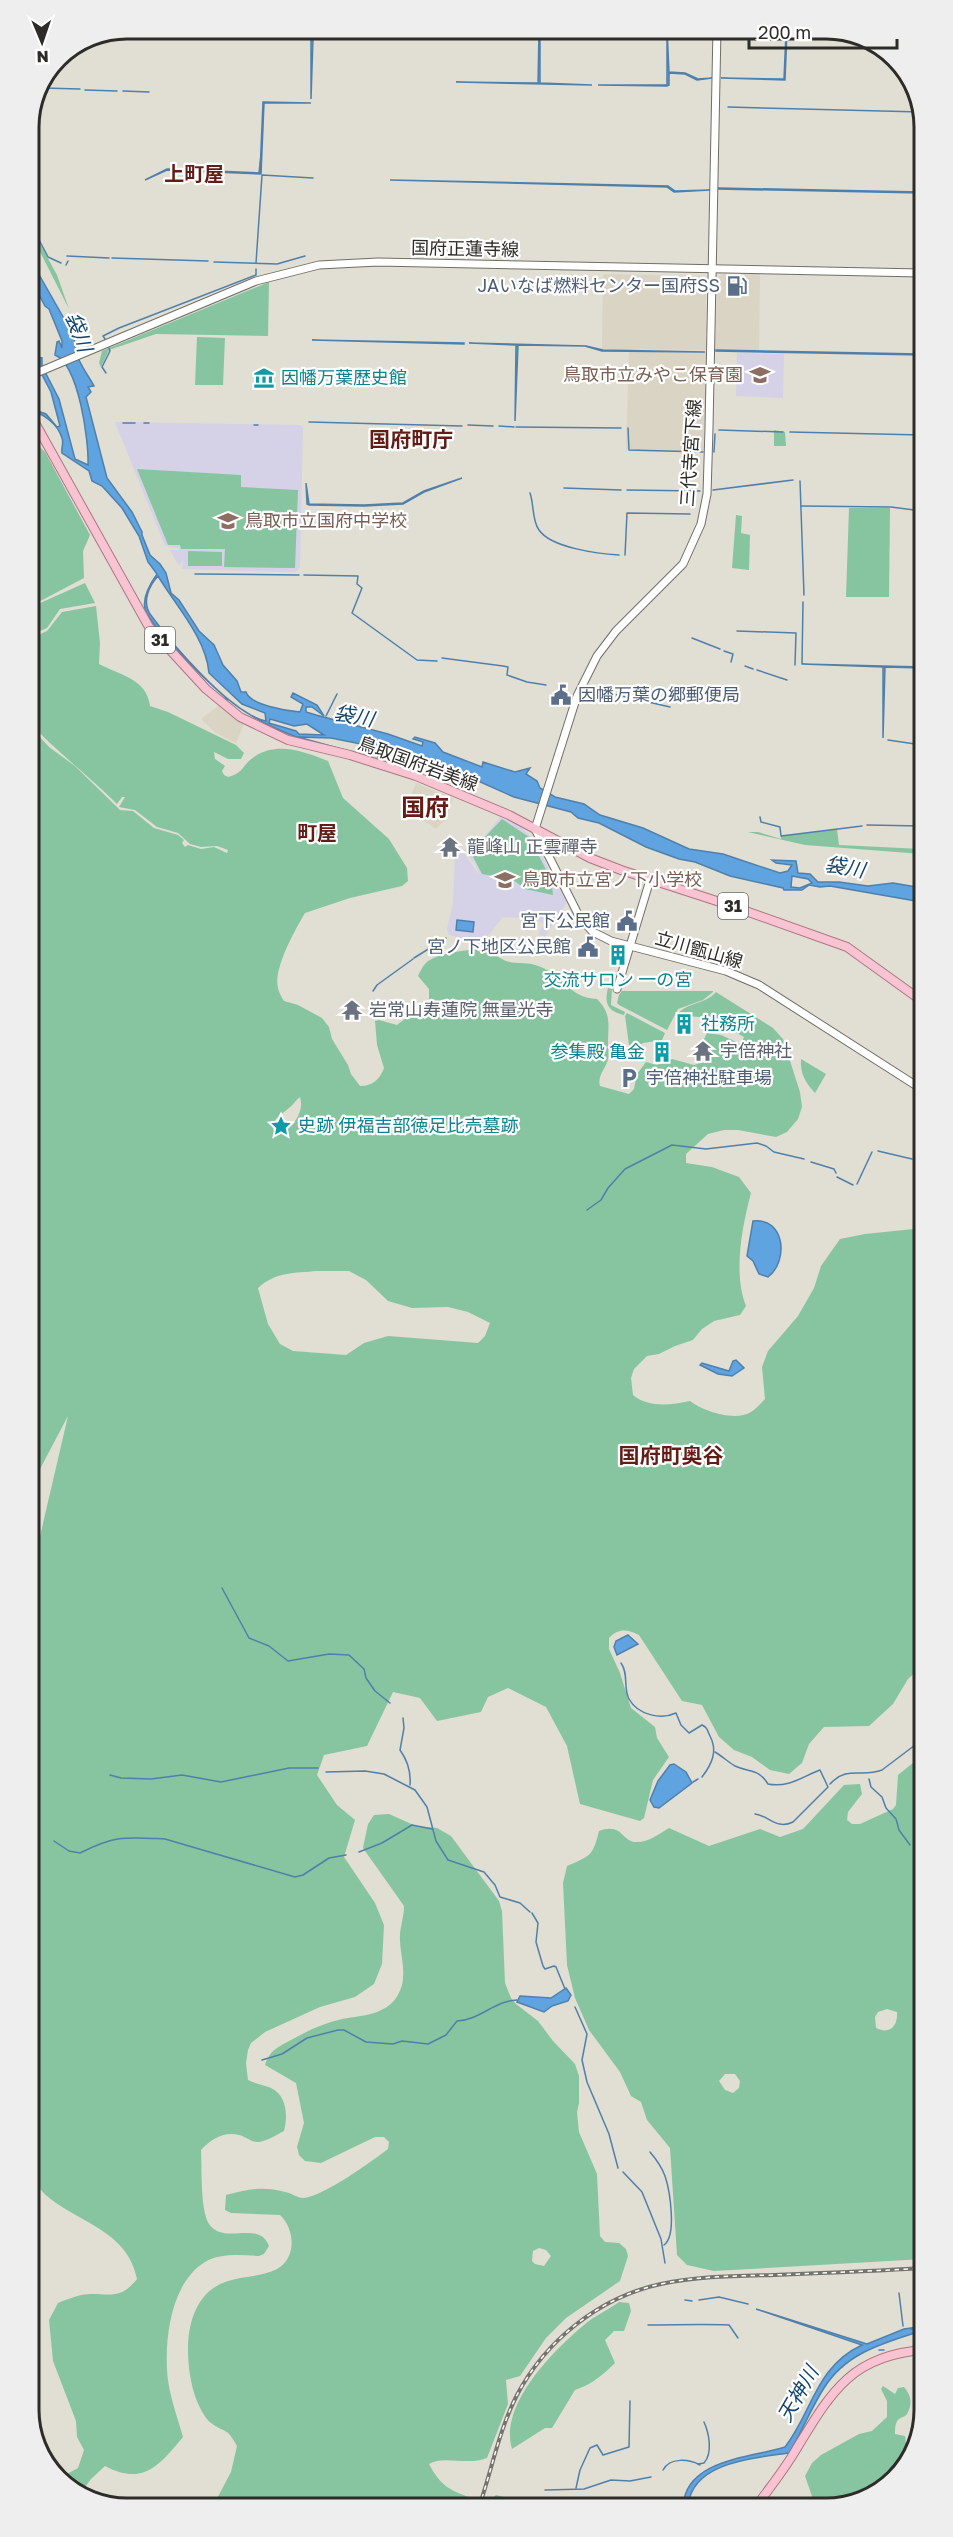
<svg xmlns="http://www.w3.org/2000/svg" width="953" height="2537" font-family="'Golos Text','Noto Sans JP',sans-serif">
  <rect width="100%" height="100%" fill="#e1ded4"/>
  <g fill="#d9d4c3">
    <polygon points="603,274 702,276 706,280 706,350 602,349"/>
    <polygon points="724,274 760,274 759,350 715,350 717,281 719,276"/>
    <polygon points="629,352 706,352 704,452 629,451 626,448"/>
    <polygon points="218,706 244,724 236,743 216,733 201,719"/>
    <polygon points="416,783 453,799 445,820 436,829 419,817 422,808 410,798"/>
  </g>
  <g fill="#d5d1e7">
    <polygon points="737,353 784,354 783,398 736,396"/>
    <polygon points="115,422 301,425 303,427 300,567 296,572 182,569 183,560 179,566 170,550 179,550 179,548 165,546"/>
    <polygon points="500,817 519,825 533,839 567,902 545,937 538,934 544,924 535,919 503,917 482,943 449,935 447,929 453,903 455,858 463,852 480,876 475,864 464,850 486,835"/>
  </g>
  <g fill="#87c5a0" fill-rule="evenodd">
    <path d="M34,208C39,217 39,224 34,233L57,275L69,309L30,232L33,226Z"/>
    <polygon points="269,282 268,336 156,334 109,350 101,367 99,363 102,351"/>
    <polygon points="197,337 225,338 223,385 195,385"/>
    <polygon points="774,430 785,432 786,446 774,446"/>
    <polygon points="29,436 45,452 90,535 83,551 84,578 29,607"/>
    <polygon points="137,469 241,475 241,487 298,490 295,568 224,567 225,549 181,549 180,545 168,545"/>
    <polygon points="849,508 890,508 889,597 846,597"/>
    <polygon points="736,515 742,516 741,533 750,535 749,570 732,568"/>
    <polygon points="188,551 222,552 222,566 188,566"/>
    <polygon points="85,583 95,603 60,609 47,628 29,636 29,608"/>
    <path d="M96,606L100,643L99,664C120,675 147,679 150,706L168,712L236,745L244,753L241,759H228L214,752L215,759L225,766L222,771L224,775L228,777C244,773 242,765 254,757C278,741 304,752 328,761L343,798L389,839L407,868L408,881L402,886L350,898L305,913C295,930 273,969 278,988C279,993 282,998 284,1001L298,1005L322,1018L329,1027L332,1039L348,1065L351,1074L360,1086C373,1086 380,1079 384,1068L377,1045L375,1021L379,1020L397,1025C408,1016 420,1011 429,1001V989L418,976C420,972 422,967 425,964C435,952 474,949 489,949C511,971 520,958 541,967C564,977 570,998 597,999C612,1014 608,1025 608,1044C608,1049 609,1055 608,1059C606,1069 597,1075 600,1086L629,1094L634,1089L637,1074L646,1062L657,1065L672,1059L694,1065L707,1061L713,1048L704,1039L707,1033L721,1035L741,1044L744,1037L710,1018L677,1015C686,1002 705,1005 716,992L773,1028L783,1039L800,1092L802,1107L798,1119L787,1132L776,1137L738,1130H724L708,1134L686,1154V1163L712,1167L739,1177L751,1193C742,1227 733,1273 746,1306L740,1315L714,1321L702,1329L693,1340L675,1346L659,1354L647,1356L634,1369L631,1378L633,1395C648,1408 671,1405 690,1401C703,1411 735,1422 751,1412C756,1409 761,1403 765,1399L762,1367L768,1351L798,1316L814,1288L821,1266L840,1239L865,1234L923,1228V1359L915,1367L916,1375L923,1390V1665L908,1679L893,1704L869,1726L824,1727L809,1744L802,1763L789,1774L770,1770L752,1757L734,1750L719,1737L702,1705L682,1701L639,1635C628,1629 618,1628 609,1638V1649L620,1673L631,1708L655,1727L657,1738L669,1757L653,1780L644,1818L640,1821L580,1804L567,1746L546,1707L508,1688L488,1697L481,1712L437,1721L420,1698L393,1692L367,1746L324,1755L317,1775L337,1805L355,1820L344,1857L375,1903L384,1925L382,1964L374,1984L355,1997L320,2007L265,2032L251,2043L248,2050L246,2063L248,2080C256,2084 264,2085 271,2088C287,2095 288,2117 284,2131C276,2135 266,2142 257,2142C251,2142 245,2136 239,2135C224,2131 211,2139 201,2150C202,2167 200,2210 209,2224C224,2246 259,2219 269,2246L264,2254L259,2256C241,2255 220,2253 205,2262C172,2282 165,2335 167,2370C168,2392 177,2416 183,2437C159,2466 143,2486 105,2466L91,2479L83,2490L62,2484L54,2472L67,2474L78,2468L84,2450L77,2437L76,2421L53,2361L49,2320L58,2303C65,2300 73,2297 81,2295C106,2291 118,2303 137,2279C126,2220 53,2220 32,2177L31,1575L68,1416L31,1486L30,726L49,747L75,766L120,810L133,811L154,828L178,835L184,840L182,843L185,847L188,845L201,849L214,847L227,853L228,850L217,846L201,847L190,844L178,833L157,827L135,810L119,807L125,797H122L117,804C89,776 57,752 30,723L29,639L47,631L62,612ZM300,1097C305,1112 292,1129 279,1135C263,1125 281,1115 289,1108C293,1105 296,1100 300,1097ZM317,1271H349L366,1280L388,1301L412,1308L448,1307L468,1312L490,1323L485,1336L478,1343L388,1336L364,1343L346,1355L293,1351L280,1344L268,1324L258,1288C275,1272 295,1273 317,1271Z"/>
    <polygon points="502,819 529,837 551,879 553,895 525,889 512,879 482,874 469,849 486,836"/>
    <polygon points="837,829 839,845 922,849 922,854 805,845 748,832 758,832 781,839 781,836"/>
    <path d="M608,988L612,989L611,1005L625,1012L624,1015C608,1011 604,1004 608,988Z"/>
    <polygon points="622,991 713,991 713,992 703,1000 678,1009 667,1030 619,1005 617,1003 619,995"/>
    <polygon points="627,1013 665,1033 662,1040 643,1043 630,1052 625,1016"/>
    <path d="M801,1059L826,1074L815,1093C805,1082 800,1074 801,1059Z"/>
    <path d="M924,1754V2259L714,2271L687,2265L677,2255L670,2148L647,2120L641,2102L631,2096L620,2072L589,2030L575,1998L567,1965L563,1883L567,1866C590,1856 593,1856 599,1831C623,1822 622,1843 637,1842C649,1842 659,1834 669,1828L709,1846L760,1829L780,1837L803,1829L844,1785L860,1784L862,1794L848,1812L847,1820L852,1824H860L893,1809L896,1805L898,1775ZM887,2009L897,2012C898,2026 890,2035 876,2028L875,2017L878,2012ZM725,2074H735L740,2081L739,2088L733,2093L725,2090L719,2081Z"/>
    <path d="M389,1814L416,1826L437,1828L451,1836L499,1901L502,1911L505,1983L511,1998L516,2004L538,2021L553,2041L575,2064L579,2076V2103L577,2112L579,2132L597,2174L600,2236L605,2242L619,2243L626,2249L628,2256L620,2281L566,2318L546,2338L520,2376L506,2380L508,2404L487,2458C468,2466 443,2455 429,2464C441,2487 451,2491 475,2499L470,2507L212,2508L231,2472L237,2446C226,2426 226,2434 211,2423C204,2418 198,2404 195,2396C183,2358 182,2295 228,2281C244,2276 261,2277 277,2269C297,2258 295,2229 280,2215L231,2213L225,2210L226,2195C247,2189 264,2186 285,2192C291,2193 298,2198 303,2198C323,2197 372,2161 388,2149L389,2142L384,2137H375L321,2163L305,2161L299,2155L297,2147L304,2123L296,2083L265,2065C270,2050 278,2047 291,2040C307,2031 324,2023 342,2019C367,2015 394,2014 402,1985C406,1967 399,1951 400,1934C401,1924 404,1916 404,1906L363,1848L368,1824L374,1815ZM539,2248L546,2250L551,2256L544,2266L535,2264L532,2261L533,2251Z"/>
    <path d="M619,2302L629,2303L631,2311L624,2331H614L605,2340L615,2363C604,2374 591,2385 575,2390L552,2428H545L512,2449C499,2405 553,2351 584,2325C594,2316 608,2310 619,2302Z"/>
    <path d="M883,2386L895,2394L898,2388L904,2387C911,2395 913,2404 907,2414C905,2417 901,2417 898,2420C895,2423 895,2430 895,2434L905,2436L906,2444H913L904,2470L852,2505H815L805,2476L812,2463L821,2455L859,2434L872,2431L887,2417V2401L881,2389Z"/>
    <polygon points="496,2495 510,2499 514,2507 482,2507"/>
  </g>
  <g fill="#5fa4e1" stroke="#5080aa" stroke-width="1.5" fill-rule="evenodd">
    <polygon points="667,29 669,72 685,73 698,79 712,78 697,80 685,74 669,73 669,85 667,86 598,85 667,85"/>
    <polygon points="125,30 311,37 313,38 311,99 311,38"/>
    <path d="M539,31L540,33V83L592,85L456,82L538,83L539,32C522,32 501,34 486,39L463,33L455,35L463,32L486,38L494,34Z"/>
    <polygon points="786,32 844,33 787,32 785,80 721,78 784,79"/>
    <polygon points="263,102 311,103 264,103 261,174 167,170 145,180 167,169 260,173"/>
    <polygon points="390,180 668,186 675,191 710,190 674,192 667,187"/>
    <polygon points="718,188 921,192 921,193 718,189"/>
    <path d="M29,257L75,338C72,355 87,373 94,386L88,387L91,392L86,397L107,478L132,512L142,532V535L150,555L160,564L166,573L171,593L179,600L199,631L214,645L223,665L237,681L241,692H246C250,705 287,711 300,712L303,704L291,697L293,693L317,705L324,716L312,707H306V712L316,715L388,734L422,746L423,742L413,739L415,737L435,743L443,752L482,767L483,762L515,772L530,768L526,774L537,781L540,788L555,797L584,804L600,815L643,828L689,849L723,854L780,873L788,871L792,865L776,863L772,860L796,861L798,873L810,874L818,882H839L868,886L893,883L922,888V902L830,886L820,887L809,885L802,890H784L783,888L730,876L695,862L679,859L646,847L599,823L578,818L571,812L514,797L449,768L408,753L383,748L378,760C324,746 271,735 228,699L226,701L225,697C208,682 151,628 145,609C142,597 150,584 157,574L148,562L139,536L122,508L102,486L92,481L89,471L62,453C61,448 64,443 62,438C58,424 43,413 29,410V408L46,414L57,427L60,426L51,392L29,350L36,357L42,358V366L59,399L75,459L88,465C89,442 79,365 55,355L57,342L59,341L62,348V341L49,309L45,306L29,276V273H31ZM158,576C176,606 206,638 209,673L242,704L265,713L266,721C231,714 171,643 150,614C142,601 149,586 158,576ZM270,719L294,726L307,724L324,735L299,734L296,731L269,723ZM298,737L331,738L381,748L377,759ZM792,876L808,879L812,883L800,888L791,887Z"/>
    <polygon points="312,340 464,343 464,344"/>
    <polygon points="469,343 586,346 603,350 705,352 602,351 585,346 518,345 515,421 516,345"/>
    <polygon points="716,350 921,354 921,355 716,351"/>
    <polygon points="462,478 424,492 403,504 364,506 309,505 307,504 306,483 309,504 364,505 403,503 424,491"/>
    <polygon points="802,664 922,667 922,668 885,667 883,738 883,667"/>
    <polygon points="457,920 474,922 473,932 456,930"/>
    <path d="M753,1221C785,1217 789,1261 768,1277L759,1274L753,1261L747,1256Z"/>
    <polygon points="736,1360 744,1368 732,1376 718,1374 700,1365 702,1363 729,1371 733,1361"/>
    <polygon points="628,1635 638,1644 617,1655 614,1647 616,1641"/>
    <polygon points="674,1764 686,1772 692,1783 659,1808 654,1807 650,1800 658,1781 670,1765"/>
    <polygon points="566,1988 571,1995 568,2001 552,2006 544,2012 517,2002 520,1996 551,1998"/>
    <path d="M756,2309L867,2344L904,2329L924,2326V2330C888,2342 847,2351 824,2388C811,2408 802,2432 789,2453C754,2458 692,2462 688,2506H683C686,2459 750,2458 785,2447C813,2411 815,2367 862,2345Z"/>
  </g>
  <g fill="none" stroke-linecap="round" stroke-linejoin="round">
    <g stroke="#5080aa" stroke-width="1.5">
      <polyline points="292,29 307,36"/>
      <polyline points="448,31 449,29"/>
      <polyline points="43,88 80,89"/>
      <polyline points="85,90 117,91"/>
      <polyline points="123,91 149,92"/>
      <polyline points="728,107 921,112"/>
      <polyline points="259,173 261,155"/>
      <polyline points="29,221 48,257 61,263"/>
      <polyline points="67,256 109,258"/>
      <polyline points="112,258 208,261"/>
      <polyline points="214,262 277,264 305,256"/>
      <polyline points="256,263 262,175 313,178"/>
      <polyline points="66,265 68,261"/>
      <polyline points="105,339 103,336 119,328 256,275 256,269"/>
      <polyline points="106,373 102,367 110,351 109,348"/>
      <polyline points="309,422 462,426"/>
      <polyline points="123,423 135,423"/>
      <polyline points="144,423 149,423"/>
      <polyline points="254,425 258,425"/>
      <polyline points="468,425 493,426"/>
      <polyline points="499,426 514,427"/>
      <polyline points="516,427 621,428"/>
      <polyline points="628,428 629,450 703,452"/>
      <polyline points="719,430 783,432"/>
      <polyline points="790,432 922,435"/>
      <polyline points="714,452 715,434"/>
      <polyline points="800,481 804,595"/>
      <polyline points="564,488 621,490"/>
      <polyline points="627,490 700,491"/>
      <polyline points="713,490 793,480"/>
      <path d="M530,493C534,504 532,521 539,530C551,548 600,554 619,555"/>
      <polyline points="801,506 891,507 922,511"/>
      <polyline points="625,555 627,513 690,514"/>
      <polyline points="195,574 299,575"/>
      <polyline points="304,575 358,576 357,584 362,588 352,613 417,660 437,661"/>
      <polyline points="737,631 796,633 795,665"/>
      <polyline points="692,638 720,649"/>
      <polyline points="724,651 733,654 731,662"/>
      <polyline points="442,658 503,666 508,667 507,675 527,682 546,685"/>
      <polyline points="802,664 803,602"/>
      <polyline points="745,666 753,669"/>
      <polyline points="757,670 787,680"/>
      <polyline points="609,693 670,707"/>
      <polyline points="326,716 337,694"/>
      <polyline points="888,740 922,745"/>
      <polyline points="760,817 761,822 780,827 781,836 862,826"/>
      <polyline points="867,825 922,826"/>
      <polyline points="414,958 446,938"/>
      <polyline points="373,991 377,985 413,959"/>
      <polyline points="915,1091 923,1096"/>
      <polyline points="878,1151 912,1159"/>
      <polyline points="917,1160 923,1160"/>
      <polyline points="811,1162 834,1169 836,1173"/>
      <polyline points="837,1177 853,1185"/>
      <polyline points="857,1184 872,1152"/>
      <polyline points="587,1210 601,1200 608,1188 625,1169 672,1145 706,1149 757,1143 766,1146 774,1152 804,1159"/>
      <polyline points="222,1588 249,1638 269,1646 288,1661 329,1654 349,1655 364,1669 366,1678 375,1691 390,1703"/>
      <path d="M621,1663C629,1674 623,1688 629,1699C638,1715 661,1720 676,1713L681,1725L689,1733L702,1725C708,1728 707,1730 710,1736C718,1751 712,1764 702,1777"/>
      <path d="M403,1718L404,1728L400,1750C408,1761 411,1772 410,1785"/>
      <path d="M715,1752C722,1756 728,1762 735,1766C750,1773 758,1768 768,1784C788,1788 802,1777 820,1770L828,1787L793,1822C776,1830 770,1816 755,1814"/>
      <polyline points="326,1772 365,1771 384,1774 415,1790 427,1807 436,1841 448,1860 484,1872 495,1885 500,1897 520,1903 530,1912"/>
      <polyline points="110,1775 121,1778 151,1779 182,1775 221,1782 289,1768 318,1768"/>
      <polyline points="869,1779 871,1787 882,1797 886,1808 896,1819 899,1830 910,1845"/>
      <polyline points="693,1782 698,1779"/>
      <path d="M830,1784C848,1765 861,1778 882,1770L923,1739"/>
      <path d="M54,1841L69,1851L80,1853C116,1835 126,1837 165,1839L295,1877L303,1875L329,1858L346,1855"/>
      <polyline points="359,1852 382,1843 412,1825 432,1829"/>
      <polyline points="532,1913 538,1923 536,1942 543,1966 545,1969 554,1966 556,1967 565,1989"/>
      <polyline points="575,2007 587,2034 582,2060 587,2082 609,2134 618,2168"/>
      <path d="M262,2060L282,2054L307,2038L338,2030H344L366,2042L393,2044L402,2041L428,2044L446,2035L457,2021C480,2020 494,2001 517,2000"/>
      <path d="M650,2152C656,2159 662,2168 665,2176C670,2191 677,2236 664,2245"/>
      <polyline points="623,2172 642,2192 661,2239 665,2263"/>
      <polyline points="899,2293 903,2326"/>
      <polyline points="685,2300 692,2301"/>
      <polyline points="699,2300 719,2297 748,2304"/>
      <path d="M648,2325C676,2325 702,2324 729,2325L738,2338"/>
      <polyline points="911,2329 924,2325"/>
      <polyline points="879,2350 884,2350"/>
      <path d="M698,2464L704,2463C713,2453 709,2433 704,2422"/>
      <path d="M663,2470C670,2457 689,2459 700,2465"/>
      <polyline points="576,2488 580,2470 590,2448 597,2445 603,2455 629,2447 630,2401"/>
      <polyline points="545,2490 584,2489 611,2480 630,2481 651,2477"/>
    </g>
    <g stroke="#716e65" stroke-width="9">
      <g id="secondary">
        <polyline points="717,29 709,428 707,494 701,524 683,564 616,631 597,656 577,696 535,829 580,918 593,932 611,941 726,971 759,985 923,1090"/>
        <polyline points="29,376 256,281 319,265 378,262 921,273"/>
        <polyline points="617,989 650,880"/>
      </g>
    </g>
    <g stroke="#ae7583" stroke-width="10">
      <g id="primary">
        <polyline points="29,412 149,627 206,689 240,717 288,740 350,755 416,776 509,815 590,858 621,870 726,904 847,947 922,1001"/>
        <path d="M757,2505C770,2488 783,2471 794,2453C830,2394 850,2355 924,2350"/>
      </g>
    </g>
    <use href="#secondary" stroke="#fff" stroke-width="7"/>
    <use href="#primary" stroke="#f8c4d2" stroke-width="8"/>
    <g stroke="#75736d" stroke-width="4">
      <path id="rail" d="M479,2507C492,2469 499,2430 517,2395C546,2340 600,2297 661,2284C698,2276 736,2276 774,2275C824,2273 874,2271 924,2268"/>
    </g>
    <use href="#rail" stroke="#fff" stroke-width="1.5" stroke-dasharray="4.5" stroke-linecap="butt"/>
  </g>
  <defs>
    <g id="fuel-bare" transform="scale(1.62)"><path d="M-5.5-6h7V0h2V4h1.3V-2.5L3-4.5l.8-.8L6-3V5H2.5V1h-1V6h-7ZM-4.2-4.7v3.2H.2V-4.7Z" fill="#5c6f8a" stroke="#fff" stroke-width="2.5" paint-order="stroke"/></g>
    <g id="school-bare" transform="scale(1.62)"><path d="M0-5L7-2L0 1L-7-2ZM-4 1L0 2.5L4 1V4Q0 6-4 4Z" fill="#8d6e63" stroke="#fff" stroke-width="2.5" paint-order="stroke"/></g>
    <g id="museum-bare" transform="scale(1.62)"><path d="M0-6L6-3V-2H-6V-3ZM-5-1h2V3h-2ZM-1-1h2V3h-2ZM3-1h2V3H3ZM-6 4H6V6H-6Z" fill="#0f9aa8" stroke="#fff" stroke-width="2.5" paint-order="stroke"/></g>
    <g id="civic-bare" transform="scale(1.62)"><path d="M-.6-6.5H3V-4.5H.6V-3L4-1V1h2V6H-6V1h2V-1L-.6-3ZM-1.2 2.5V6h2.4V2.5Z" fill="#5c6f8a" stroke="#fff" stroke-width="2.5" paint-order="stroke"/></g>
    <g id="temple-bare" transform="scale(1.62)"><path d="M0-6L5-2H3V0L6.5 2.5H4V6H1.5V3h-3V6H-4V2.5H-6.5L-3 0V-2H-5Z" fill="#6b7280" stroke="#fff" stroke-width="2.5" paint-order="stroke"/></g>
    <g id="building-bare" transform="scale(1.62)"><path d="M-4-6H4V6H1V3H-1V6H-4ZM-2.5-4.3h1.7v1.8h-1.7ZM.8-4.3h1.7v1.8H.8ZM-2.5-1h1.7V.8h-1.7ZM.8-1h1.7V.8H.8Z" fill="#0f9aa8" stroke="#fff" stroke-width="2.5" paint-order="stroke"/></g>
    <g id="parking-bare" transform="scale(1.62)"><path d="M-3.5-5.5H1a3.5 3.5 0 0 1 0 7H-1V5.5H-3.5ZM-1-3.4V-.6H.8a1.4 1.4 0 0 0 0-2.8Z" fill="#5c6f8a" stroke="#fff" stroke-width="2.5" paint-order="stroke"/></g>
    <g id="sight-bare" transform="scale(1.62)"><path d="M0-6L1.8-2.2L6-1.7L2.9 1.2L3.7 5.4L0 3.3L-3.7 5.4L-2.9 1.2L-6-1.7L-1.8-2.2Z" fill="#0f9aa8" stroke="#fff" stroke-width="2.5" paint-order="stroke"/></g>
  </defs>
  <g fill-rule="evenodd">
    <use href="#fuel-bare" x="737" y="286"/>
    <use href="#school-bare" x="760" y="375"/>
    <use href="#museum-bare" x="264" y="378"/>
    <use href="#school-bare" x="228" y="521"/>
    <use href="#civic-bare" x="561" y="695"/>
    <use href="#temple-bare" x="450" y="847"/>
    <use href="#school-bare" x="505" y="880"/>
    <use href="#civic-bare" x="627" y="921"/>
    <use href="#civic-bare" x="588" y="947"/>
    <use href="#building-bare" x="618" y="955"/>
    <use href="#temple-bare" x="352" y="1010"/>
    <use href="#building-bare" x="684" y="1024"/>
    <use href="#temple-bare" x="703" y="1051"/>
    <use href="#building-bare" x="662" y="1052"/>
    <use href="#parking-bare" x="629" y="1078"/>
    <use href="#sight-bare" x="281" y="1126"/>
  </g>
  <g text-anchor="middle" stroke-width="4.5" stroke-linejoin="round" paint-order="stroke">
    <g fill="#fff" stroke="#6c6b68" stroke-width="1.5">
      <rect x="145" y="627" width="30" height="26" rx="4.5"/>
      <rect x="718" y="893" width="30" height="26" rx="4.5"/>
    </g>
    <g font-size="16" font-weight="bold" fill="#2d2c28">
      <text x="160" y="646">31</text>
      <text x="733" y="912">31</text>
    </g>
    <g font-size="18" fill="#2d2c28" stroke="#fff">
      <text transform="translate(465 249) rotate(1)" y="6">国府正蓮寺線</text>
      <text transform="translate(691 453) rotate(-86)" y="6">三代寺宮下線</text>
      <text transform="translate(418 764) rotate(20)" y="6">鳥取国府岩美線</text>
      <text transform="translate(699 950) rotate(16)" y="6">立川甑山線</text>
    </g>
    <g font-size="18" fill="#4e5e75" stroke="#fff" text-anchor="end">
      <text x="720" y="292">JAいなば燃料センター国府SS</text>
      <text x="578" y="701" text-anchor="start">因幡万葉の郷郵便局</text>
      <text x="610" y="927">宮下公民館</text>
      <text x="571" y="953">宮ノ下地区公民館</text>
      <text x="646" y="1084" text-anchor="start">宇倍神社駐車場</text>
    </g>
    <g font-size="18" fill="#785e54" stroke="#fff" text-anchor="start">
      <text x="743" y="381" text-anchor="end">鳥取市立みやこ保育園</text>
      <text x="245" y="527">鳥取市立国府中学校</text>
      <text x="522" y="886">鳥取市立宮ノ下小学校</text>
    </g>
    <g font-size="18" fill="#0d838f" stroke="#fff" text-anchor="start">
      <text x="281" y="384">因幡万葉歴史館</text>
      <text x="618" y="986" text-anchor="middle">交流サロン 一の宮</text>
      <text x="701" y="1030">社務所</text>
      <text x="645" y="1058" text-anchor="end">参集殿 亀金</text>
      <text x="298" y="1132">史跡 伊福吉部徳足比売墓跡</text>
    </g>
    <g font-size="18" fill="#5b616d" stroke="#fff" text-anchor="start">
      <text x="467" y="853">龍峰山 正雲禪寺</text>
      <text x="369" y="1016">岩常山寿蓮院 無量光寺</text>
      <text x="720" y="1057">宇倍神社</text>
    </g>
    <g font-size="20" font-weight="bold" fill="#611d16" stroke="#fff">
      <text x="194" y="181">上町屋</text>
      <text x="317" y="840">町屋</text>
    </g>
    <g font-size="20" font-style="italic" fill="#12466e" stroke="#fff">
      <text transform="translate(79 332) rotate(70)" y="7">袋川</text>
      <text transform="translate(354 716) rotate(11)" y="7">袋川</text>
      <text transform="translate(845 867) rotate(10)" y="7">袋川</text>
      <text transform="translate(798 2394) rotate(-60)" y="7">天神川</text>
    </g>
    <g font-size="21" font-weight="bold" fill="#611d16" stroke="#fff">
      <text x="411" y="447">国府町庁</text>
      <text x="671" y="1463">国府町奥谷</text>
    </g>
    <g font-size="24" font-weight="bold" fill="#611d16" stroke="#fff">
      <text x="425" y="816">国府</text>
    </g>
  </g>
  <path d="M0 0H953V2537H0ZM127 39H826A88 88 0 0 1 914 127V2410A88 88 0 0 1 826 2498H127A88 88 0 0 1 39 2410V127A88 88 0 0 1 127 39Z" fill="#eee" fill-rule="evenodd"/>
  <path fill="none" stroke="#2d2c28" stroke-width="3" d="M127 39H826A88 88 0 0 1 914 127V2410A88 88 0 0 1 826 2498H127A88 88 0 0 1 39 2410V127A88 88 0 0 1 127 39Z"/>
  <g transform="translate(42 42) rotate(178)" stroke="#ffffff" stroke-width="4.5" paint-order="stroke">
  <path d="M0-4.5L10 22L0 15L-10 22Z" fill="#2d2c28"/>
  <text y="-9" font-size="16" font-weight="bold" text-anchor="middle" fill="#2d2c28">N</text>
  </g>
  <path d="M749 39v9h148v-9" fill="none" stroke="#2d2c28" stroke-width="3"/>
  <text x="758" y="39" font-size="18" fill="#2d2c28" stroke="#ffffff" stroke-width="4.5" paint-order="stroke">200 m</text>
</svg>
